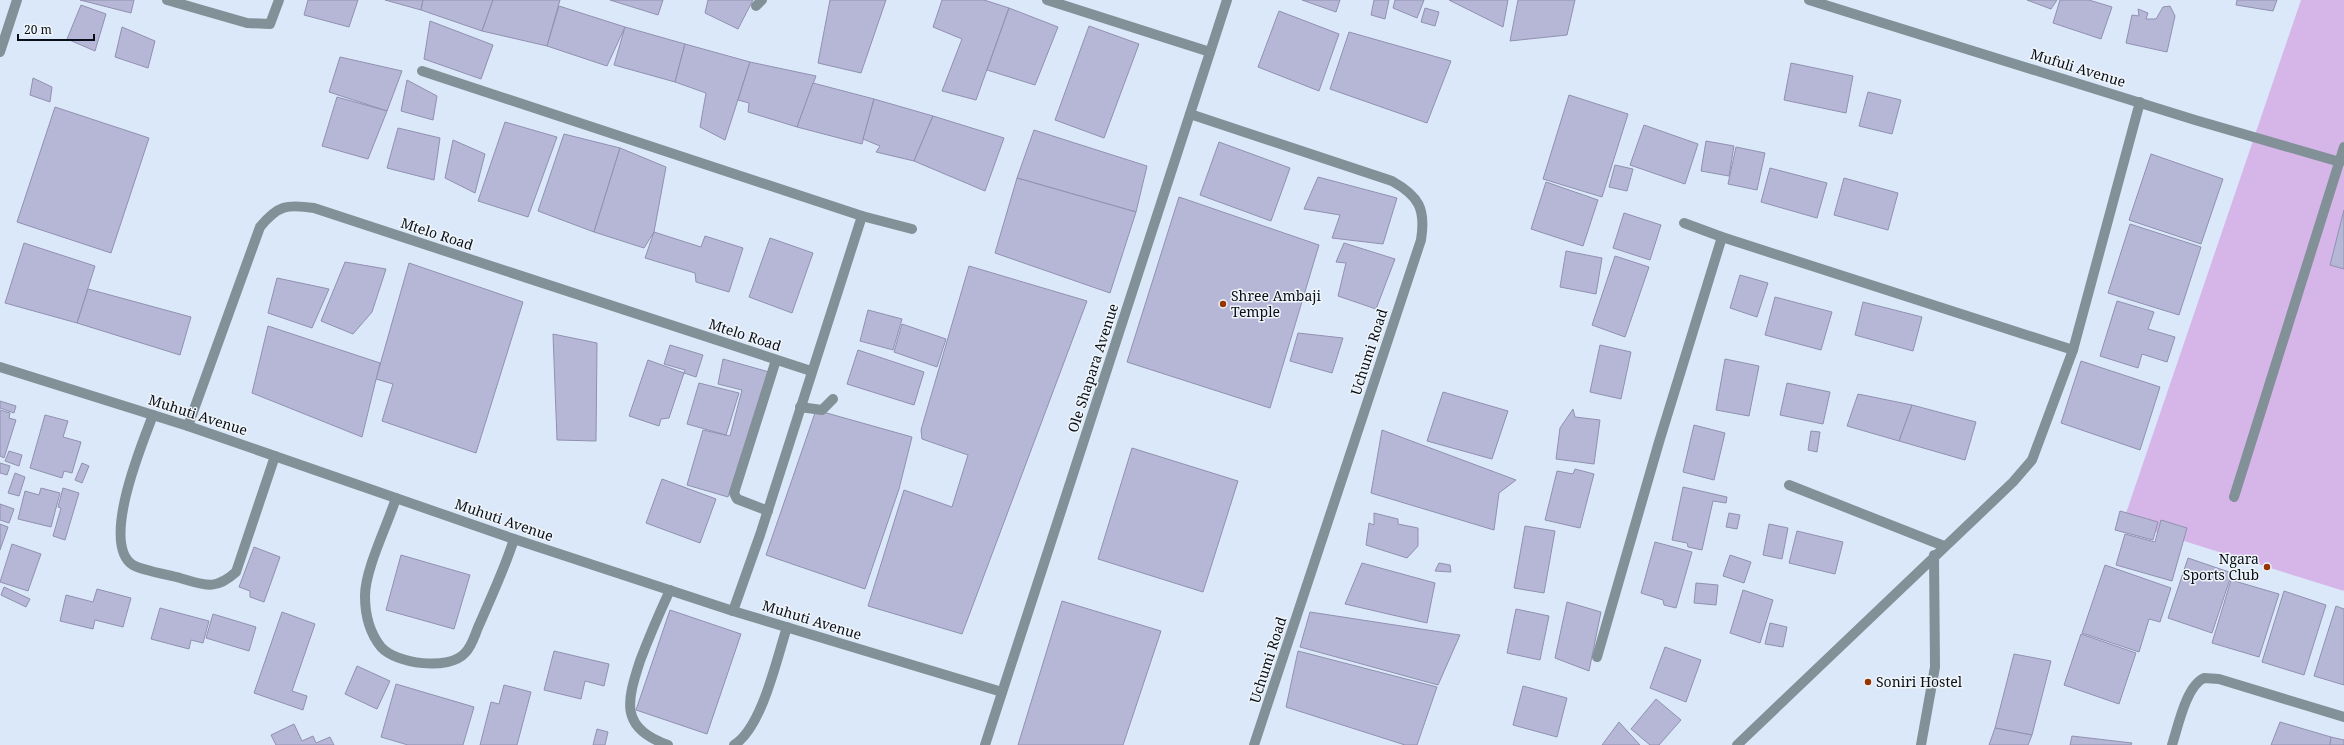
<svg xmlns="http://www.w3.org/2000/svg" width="2344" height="745" font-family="'Noto Serif',serif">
  <rect width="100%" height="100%" fill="#dbe8f9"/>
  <polygon fill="#d6b6e9" points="2301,0 2344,0 2344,591 2123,522"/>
  <g fill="#b6b7d7" stroke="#9091b0">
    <polygon points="80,0 134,0 131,13"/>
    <polygon points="308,0 358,0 349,27 304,15"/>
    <polygon points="385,0 423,0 421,10"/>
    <polygon points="423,0 493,0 482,31 421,10"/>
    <polygon points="493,0 560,0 547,46 482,31"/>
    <polygon points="610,0 663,0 658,15"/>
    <polygon points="708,0 753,0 738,29 705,13"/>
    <polygon points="830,0 886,0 861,73 818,63"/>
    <polygon points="942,0 984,0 1009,8 976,100 942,91 962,39 933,27"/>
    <polygon points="1302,0 1340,0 1336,12"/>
    <polygon points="1374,0 1389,0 1385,19 1371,15"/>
    <polygon points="1395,0 1424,0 1417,18 1393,8"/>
    <polygon points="1449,0 1508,0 1503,27"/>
    <polygon points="1518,0 1575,0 1567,35 1510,41"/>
    <polygon points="2027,0 2057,0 2051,9"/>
    <polygon points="2060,0 2089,0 2112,7 2101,39 2053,23"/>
    <polygon points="2237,0 2277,0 2273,11 2236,5"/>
    <polygon points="81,5 106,14 95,51 67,39"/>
    <polygon points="559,6 625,27 607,66 547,46"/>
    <polygon points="2170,6 2175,16 2167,52 2126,43 2132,15 2139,16 2138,9 2148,13 2146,19 2156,19 2163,7"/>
    <polygon points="1009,8 1058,27 1035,85 987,70"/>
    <polygon points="1425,8 1439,12 1435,26 1421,22"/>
    <polygon points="1279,11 1339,34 1319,91 1258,67"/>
    <polygon points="430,21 493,45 481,79 424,59"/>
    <polygon points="1089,26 1139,44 1104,138 1055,120"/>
    <polygon points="122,27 155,41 148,68 115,57"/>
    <polygon points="625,27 685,44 675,82 614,65"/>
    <polygon points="1349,32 1451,61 1427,123 1330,89"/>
    <polygon points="685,44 750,62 725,140 700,127 706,93 675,82"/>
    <polygon points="340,57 402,71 387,111 329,92"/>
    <polygon points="750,62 816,76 797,127 748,112 749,103 738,100"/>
    <polygon points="1791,63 1853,76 1846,113 1784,100"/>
    <polygon points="33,78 52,87 50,102 30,95"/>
    <polygon points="407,80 437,96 433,120 401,111"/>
    <polygon points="813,83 874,99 862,144 797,127"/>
    <polygon points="1868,92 1901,100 1892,134 1859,126"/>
    <polygon points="1569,95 1628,114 1602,197 1543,179"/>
    <polygon points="337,97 387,111 368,159 322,146"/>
    <polygon points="874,99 933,116 914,161 876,152 880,146 863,139"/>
    <polygon points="55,107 149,138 111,253 17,222"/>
    <polygon points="933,116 1004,138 985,191 914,161"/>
    <polygon points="505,122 557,137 528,217 478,201"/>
    <polygon points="1644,125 1698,144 1685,184 1630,165"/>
    <polygon points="398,128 440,138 434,180 387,168"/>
    <polygon points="1034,130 1147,166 1136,212 1017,178"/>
    <polygon points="564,134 620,148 594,232 538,211"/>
    <polygon points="453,140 485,154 475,193 445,178"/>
    <polygon points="1706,141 1734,146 1729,176 1701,171"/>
    <polygon points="1219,142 1290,168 1271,221 1200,195"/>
    <polygon points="1736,147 1765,153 1757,190 1728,184"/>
    <polygon points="620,148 666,167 654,232 644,248 594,232"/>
    <polygon points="2151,154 2223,179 2201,244 2129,220"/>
    <polygon points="1615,165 1633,169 1627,191 1609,187"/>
    <polygon points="1770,168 1827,183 1817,218 1761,202"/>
    <polygon points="1318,177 1397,198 1383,244 1332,238 1340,215 1304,209"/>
    <polygon points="1017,178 1136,212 1110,293 995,253"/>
    <polygon points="1844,178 1898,193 1888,230 1834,215"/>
    <polygon points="1546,182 1598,200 1583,246 1531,229"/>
    <polygon points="1179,197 1319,245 1270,408 1127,362"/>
    <polygon points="2344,210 2344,269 2330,265"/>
    <polygon points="1624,213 1661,225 1650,260 1613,248"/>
    <polygon points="2130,224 2201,247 2179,315 2108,293"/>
    <polygon points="654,232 701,247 705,236 743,248 729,292 696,282 695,273 645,258"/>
    <polygon points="770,238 813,253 792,313 749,297"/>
    <polygon points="24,243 95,266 77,323 5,303"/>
    <polygon points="1344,243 1395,259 1376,309 1338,296 1346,263 1336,262"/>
    <polygon points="1566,251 1602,258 1596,294 1560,287"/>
    <polygon points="1615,256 1649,267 1625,337 1592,325"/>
    <polygon points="345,262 386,269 372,312 353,334 321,321"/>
    <polygon points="409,263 523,302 476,453 382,421 393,384 376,379"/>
    <polygon points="969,266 1087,301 962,634 868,606 904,490 952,507 968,455 922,439 921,430"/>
    <polygon points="1740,275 1768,283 1757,317 1730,308"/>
    <polygon points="277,278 329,289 312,328 268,313"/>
    <polygon points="88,289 191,317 180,355 77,323"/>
    <polygon points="1775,297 1832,312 1821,350 1765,335"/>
    <polygon points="2117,301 2154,312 2148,329 2175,337 2167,362 2142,354 2138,368 2100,356"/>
    <polygon points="1863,302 1922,317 1913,351 1855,335"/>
    <polygon points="868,310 902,319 893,350 860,341"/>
    <polygon points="902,324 946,339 937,367 894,352"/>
    <polygon points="268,326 380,363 362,437 252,393"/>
    <polygon points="1298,333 1343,338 1332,373 1290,361"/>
    <polygon points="553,334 597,343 596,441 557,440"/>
    <polygon points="670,345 703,355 696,377 684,373 685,370 664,364"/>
    <polygon points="1600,345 1631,352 1621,399 1590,392"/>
    <polygon points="858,350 924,372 914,405 847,384"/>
    <polygon points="723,359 769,372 728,497 687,485 703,430 730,436 742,390 718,384"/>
    <polygon points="1725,359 1759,366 1749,416 1716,410"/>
    <polygon points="648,360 684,373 669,418 661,419 659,426 629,416"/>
    <polygon points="2081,361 2160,387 2140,450 2061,423"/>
    <polygon points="699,383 739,393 726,435 687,424"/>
    <polygon points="1787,383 1830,392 1823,424 1780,415"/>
    <polygon points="1443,392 1508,411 1492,459 1427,441"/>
    <polygon points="1858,394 1912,405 1899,441 1847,426"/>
    <polygon points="0,401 16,406 14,413 0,408"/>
    <polygon points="1912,405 1976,422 1965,460 1899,441"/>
    <polygon points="1573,409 1575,417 1600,420 1594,464 1556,459 1560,428"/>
    <polygon points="0,410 10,413 9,418 16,420 4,458 0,456"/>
    <polygon points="816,410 912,437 899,489 865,589 766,555"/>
    <polygon points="45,415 68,421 63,437 81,442 72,473 64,471 62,478 30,468"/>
    <polygon points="1694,425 1725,433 1714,480 1683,472"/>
    <polygon points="1382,430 1516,480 1499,493 1494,530 1371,493"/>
    <polygon points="1811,431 1820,432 1817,452 1808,450"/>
    <polygon points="1132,448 1238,481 1203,592 1098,559"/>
    <polygon points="9,451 22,455 19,466 5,461"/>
    <polygon points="0,463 10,466 7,475 0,473"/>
    <polygon points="82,463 89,466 82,483 75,480"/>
    <polygon points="1575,469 1594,474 1580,528 1545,520 1557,471 1573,474"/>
    <polygon points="15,473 25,477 19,496 8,493"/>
    <polygon points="662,479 716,499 700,543 646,523"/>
    <polygon points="1683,487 1727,497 1726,503 1713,501 1702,550 1688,547 1687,543 1672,540"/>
    <polygon points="41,488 60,493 51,527 18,519 25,491 39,495"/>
    <polygon points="63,488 79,493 65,540 53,536 61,508 58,507"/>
    <polygon points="0,504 14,509 9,523 0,520"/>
    <polygon points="2120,511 2158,522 2153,540 2115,530"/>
    <polygon points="1374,513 1398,519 1398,524 1418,528 1418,546 1407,558 1366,545 1369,523 1374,525"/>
    <polygon points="1729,513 1740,515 1737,529 1726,527"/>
    <polygon points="2161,520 2187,528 2172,581 2116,565 2125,534 2155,542"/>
    <polygon points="0,524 8,527 0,550"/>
    <polygon points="1769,524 1788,528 1782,559 1763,555"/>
    <polygon points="1525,526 1555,531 1544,593 1514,588"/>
    <polygon points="1797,531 1843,542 1835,574 1789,563"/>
    <polygon points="1655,542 1692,552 1676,608 1664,605 1663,600 1641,593"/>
    <polygon points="12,544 41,554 28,591 0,582"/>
    <polygon points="254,547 280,557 264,602 250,597 250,591 239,587"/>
    <polygon points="401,555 470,575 454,629 386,610"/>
    <polygon points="1730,555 1751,562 1744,583 1723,576"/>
    <polygon points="2188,558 2232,573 2212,633 2168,618"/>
    <polygon points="1362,563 1435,583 1427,623 1345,604"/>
    <polygon points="1439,563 1450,565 1451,572 1435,571"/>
    <polygon points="2105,565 2171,588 2160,622 2149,619 2139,652 2082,633"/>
    <polygon points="2231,580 2279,594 2259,657 2212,643"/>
    <polygon points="1696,583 1718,585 1716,605 1694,603"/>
    <polygon points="4,587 30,599 26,607 1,595"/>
    <polygon points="97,589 131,598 123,627 95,620 93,629 60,621 66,595 93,602"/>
    <polygon points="1743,590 1773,600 1760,643 1730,633"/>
    <polygon points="2284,591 2326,605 2304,675 2262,662"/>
    <polygon points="1062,601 1161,631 1123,745 1018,745"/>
    <polygon points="1567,602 1601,612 1589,671 1555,658"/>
    <polygon points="2336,606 2344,609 2344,685 2314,676"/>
    <polygon points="160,608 209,621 203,643 191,640 189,649 151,639"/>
    <polygon points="1516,609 1549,616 1540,660 1507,653"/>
    <polygon points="670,610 741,634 707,734 636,710"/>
    <polygon points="282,612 315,624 292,691 307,696 303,710 254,693"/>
    <polygon points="1310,612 1460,635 1438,685 1300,647"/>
    <polygon points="213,614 256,627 249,651 206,638"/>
    <polygon points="1770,623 1787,627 1783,647 1765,644"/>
    <polygon points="2081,634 2136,653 2119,704 2064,685"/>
    <polygon points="1665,647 1701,660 1686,702 1650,688"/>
    <polygon points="554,651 609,664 604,686 585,681 581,699 544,690"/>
    <polygon points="1298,651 1437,687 1417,745 1405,745 1286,707"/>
    <polygon points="2014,654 2051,661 2032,735 1995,728"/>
    <polygon points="357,666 390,681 377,709 345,694"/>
    <polygon points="396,684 474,707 463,745 408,745 381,737"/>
    <polygon points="504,685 531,692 517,745 480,745 491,702 499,704"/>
    <polygon points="1523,686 1567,698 1557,737 1513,725"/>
    <polygon points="1656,699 1681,720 1659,745 1650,745 1631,729"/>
    <polygon points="1619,722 1640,745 1602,745"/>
    <polygon points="2280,722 2331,737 2330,745 2271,745"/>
    <polygon points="294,724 302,741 313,736 316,743 330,737 334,745 276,745 271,735"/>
    <polygon points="1995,728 2032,735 2028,745 1989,745"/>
    <polygon points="597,729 608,732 605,745 593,745"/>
    <polygon points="2072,736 2132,743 2131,745 2070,745"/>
    <polygon points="2331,737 2344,740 2344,745 2330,745"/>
  </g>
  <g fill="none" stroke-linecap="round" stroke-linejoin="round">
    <g stroke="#819197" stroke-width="10">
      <polyline points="422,71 862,216 912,229"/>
      <polyline points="800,407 822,410 833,399"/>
      <path d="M153,415C142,444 100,544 133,565C141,570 169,575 180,578C205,585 215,591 236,572L275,456"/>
      <polyline points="768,511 737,499 734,493 776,360"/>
      <path d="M668,745C619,728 627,701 640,661C649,637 659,614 670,590"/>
      <path d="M734,745C762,728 777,658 787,627"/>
    </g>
    <g stroke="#819197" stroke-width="10">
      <polyline points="167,0 247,23 270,24 279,0"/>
      <polyline points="1047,0 1210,52"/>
      <polyline points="1809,0 2195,120 2340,162"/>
      <polyline points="756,6 762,0"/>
      <polyline points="0,52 17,0"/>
      <path d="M1190,114L1392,181C1419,196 1426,209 1421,240L1254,745"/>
      <polyline points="1684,223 1722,237 2073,350"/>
      <polyline points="0,367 188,426 514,539 733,611 1002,692"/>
      <path d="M188,426L260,227C278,205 287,204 314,208L811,371"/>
      <polyline points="1789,485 1944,546"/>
      <polyline points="2234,497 2344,147"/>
      <path d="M396,498C388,524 365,569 365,596C365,614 369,632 381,647C396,664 449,671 465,653C473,645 475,633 480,623C492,595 505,568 514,539"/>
      <polyline points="733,611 760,535 862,216"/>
      <polyline points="1597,657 1659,442 1722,237"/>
      <polyline points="985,745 1227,0"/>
      <polyline points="1737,745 2013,482 2032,460 2073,350 2140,102"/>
      <polyline points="1921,745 1935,667 1934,555"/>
      <path d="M2172,745C2178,727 2186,686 2204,678L2219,679L2344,717"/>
    </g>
  </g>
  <g fill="#983400" stroke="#f0f5fa" stroke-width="1.5">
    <circle cx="1223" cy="304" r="4"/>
    <circle cx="2267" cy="567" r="4"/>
    <circle cx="1868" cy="682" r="4"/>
  </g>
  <g text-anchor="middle" stroke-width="3" stroke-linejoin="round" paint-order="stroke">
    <g font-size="14" fill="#080f18" stroke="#f0f5fa">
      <text transform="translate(2078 68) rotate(17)" y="5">Mufuli Avenue</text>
      <text transform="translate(437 234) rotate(18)" y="5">Mtelo Road</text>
      <text transform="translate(745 335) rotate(18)" y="5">Mtelo Road</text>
      <text transform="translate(1369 352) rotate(-72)" y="5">Uchumi Road</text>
      <text transform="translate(1093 368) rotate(-72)" y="5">Ole Shapara Avenue</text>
      <text transform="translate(198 415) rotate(18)" y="5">Muhuti Avenue</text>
      <text transform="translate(504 520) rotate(19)" y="5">Muhuti Avenue</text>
      <text transform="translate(812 620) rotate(17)" y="5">Muhuti Avenue</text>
      <text transform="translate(1268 660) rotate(-72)" y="5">Uchumi Road</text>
    </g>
    <g font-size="14" fill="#080f18" stroke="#f0f5fa" text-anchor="start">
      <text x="1231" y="301">Shree Ambaji<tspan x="1231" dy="16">Temple</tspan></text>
      <text x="2259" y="564" text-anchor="end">Ngara<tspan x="2259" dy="16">Sports Club</tspan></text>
      <text x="1876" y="687">Soniri Hostel</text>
    </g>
  </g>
  <path d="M18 34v6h76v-6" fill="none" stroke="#080f18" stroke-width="2"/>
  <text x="24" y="34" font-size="12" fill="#080f18" stroke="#f0f5fa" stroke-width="3" paint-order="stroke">20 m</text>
</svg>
